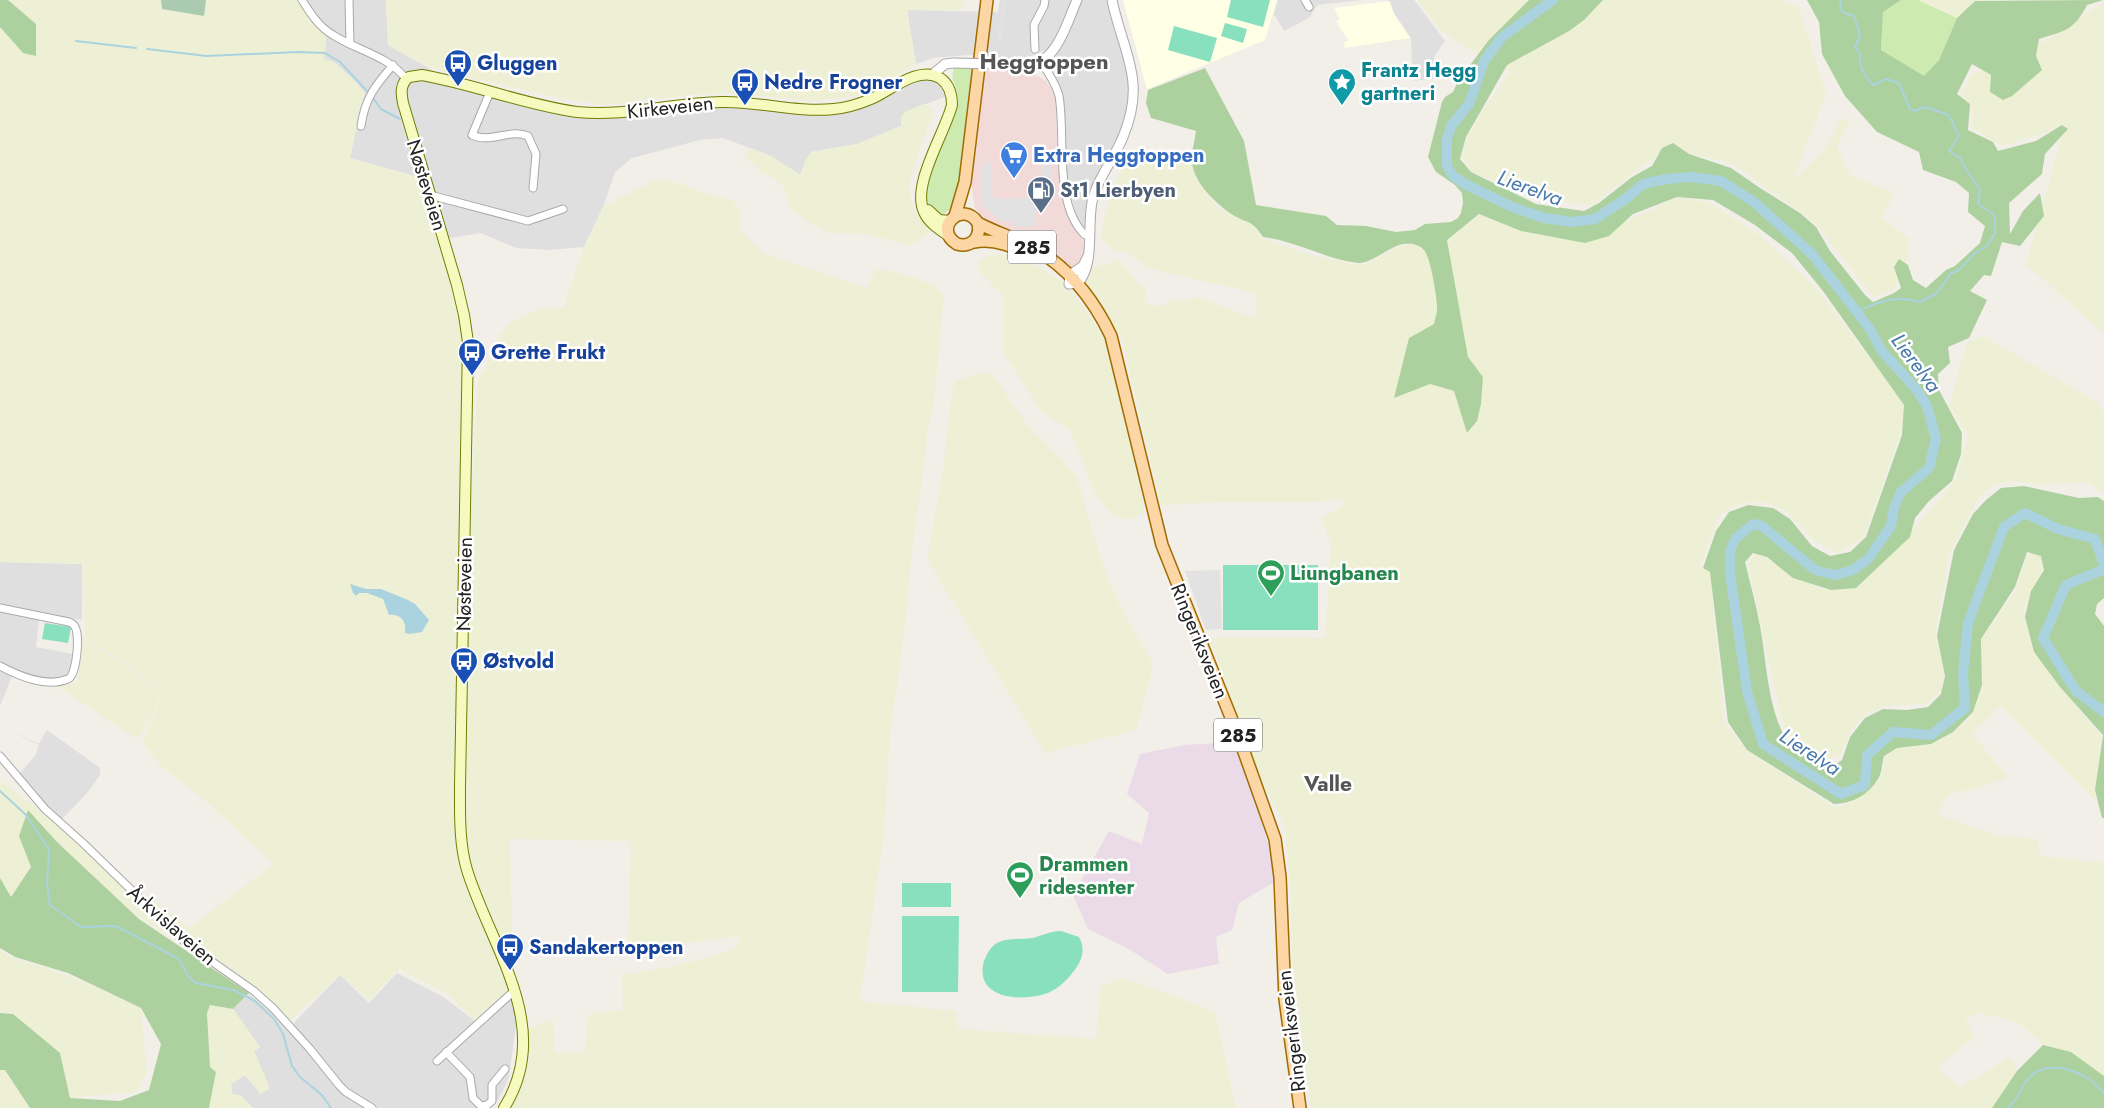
<svg xmlns="http://www.w3.org/2000/svg" width="2104" height="1108" font-family="Jost,sans-serif">
  <rect width="100%" height="100%" fill="#f2efe9"/>
  <g fill="#e0dfdf">
    <polygon points="301,0 386,0 388,45 448,79 585,113 693,104 835,109 915,76 931,80 941,86 947,96 905,112 901,120 901,126 857,144 811,152 806,160 800,175 773,157 723,138 700,140 632,158 615,172 603,207 584,247 550,250 516,248 481,233 449,238 425,179 350,158 359,85 334,62 324,59"/>
    <polygon points="1000,0 1110,0 1131,83 1127,119 1089,200 1086,207 1085,226 1082,227 1077,219 1067,179 1056,80 1056,53 1043,51 1022,60 968,55 933,58 916,64 907,10 998,12"/>
    <polygon points="1278,0 1362,0 1317,5 1310,17 1284,31 1274,14"/>
    <polygon points="1386,0 1414,0 1445,41 1434,57 1439,78 1413,81 1411,38 1394,13 1390,1"/>
    <polygon points="0,562 82,564 82,620 40,612 36,647 73,654 72,671 70,676 60,678 43,679 14,671 0,706"/>
    <polygon points="0,726 39,744 47,730 100,768 100,775 88,792 60,821 19,774 35,756 39,745"/>
    <polygon points="397,973 445,998 476,1022 513,991 516,1025 509,1077 499,1099 490,1108 253,1108 241,1096 232,1094 231,1084 245,1075 261,1094 254,1051 260,1047 233,1009 249,994 290,1027 340,975 369,1003"/>
  </g>
  <polygon fill="#f2dad9" points="985,66 1027,71 1045,80 1052,89 1056,98 1057,147 1064,196 1072,225 1084,242 1086,253 1082,262 1072,269 988,224 975,208 971,184"/>
  <polygon fill="#ebdbe8" points="1233,742 1259,813 1275,869 1274,882 1239,903 1232,930 1216,937 1219,964 1168,974 1127,948 1088,929 1073,895 1109,831 1142,844 1149,813 1127,794 1140,754 1184,745"/>
  <g fill="#ffffe5">
    <polygon points="1123,0 1277,0 1265,40 1147,89"/>
    <polygon points="1389,1 1394,14 1410,38 1345,48 1344,43 1348,40 1336,21 1340,20 1334,8"/>
  </g>
  <g fill="#eef0d5">
    <polygon points="8,0 301,0 327,33 324,59 334,62 365,92 350,158 425,179 463,328 465,372 459,747 468,627 470,525 478,379 485,369 497,339 510,323 537,310 564,307 584,247 603,207 649,183 660,179 681,184 702,192 733,201 739,210 740,226 750,241 765,254 866,288 877,269 896,272 935,285 944,295 934,403 927,433 926,452 912,552 904,636 890,734 884,834 860,1001 956,1011 957,1029 1096,1039 1101,986 1122,978 1215,1011 1236,1108 509,1108 524,1079 529,1059 529,1028 553,1020 555,1053 585,1052 588,1014 623,1010 622,975 671,967 736,949 740,936 628,951 631,841 510,839 513,991 476,1022 448,994 399,969 369,1000 340,975 290,1020 260,991 191,944 187,948 140,918 115,897 57,842 28,810 20,836 31,867 10,897 0,878 0,780 189,928 274,864 209,804 159,764 142,741 154,717 161,693 142,675 85,637 82,564 0,562 0,27 23,53 36,55 36,24"/>
    <polygon points="386,0 965,0 960,10 907,10 916,64 880,86 853,97 813,101 727,93 691,95 603,105 560,98 448,73 417,62 388,45"/>
    <polygon points="1417,0 1779,0 1799,8 1826,94 1793,181 1826,148 1841,118 1850,121 1837,147 1851,176 1894,193 1883,218 1909,240 1908,257 1893,291 1873,297 1815,223 1732,163 1666,149 1591,205 1538,200 1472,172 1462,158 1467,138 1482,112 1510,72 1456,41 1442,31"/>
    <polygon points="1918,0 1981,0 1975,1 1957,18"/>
    <polygon points="2104,2 2104,334 2026,264 2065,124 2039,135 2002,146 1973,128 1972,106 1959,97 1971,75 2041,43"/>
    <polygon points="924,104 932,108 931,120 923,140 909,183 911,198 915,211 931,232 909,246 867,234 829,233 793,212 783,187 773,178 762,173 744,156 751,148 773,157 800,175 806,160 811,152 857,144 901,126 901,117 905,112"/>
    <polygon points="1141,150 1186,159 1191,162 1197,180 1216,206 1253,225 1261,238 1304,253 1361,266 1402,245 1444,242 1479,215 1521,231 1583,242 1678,197 1710,203 1759,235 1813,285 1907,405 1895,449 1864,536 1838,553 1814,541 1786,510 1758,501 1735,505 1720,515 1699,567 1710,572 1724,721 1746,750 1834,807 1850,803 1880,781 1885,757 1897,746 1932,742 1951,734 1973,715 1982,682 1982,638 2016,590 2026,557 2032,553 2038,553 2043,560 2043,568 2023,611 2031,644 2057,683 2101,736 2095,800 2000,706 1972,734 2007,775 2003,780 1976,789 1950,793 1937,814 1999,836 2038,839 2040,856 2104,863 2104,1076 2071,1052 2043,1045 2018,1022 1979,1013 1965,1019 1975,1037 1937,1067 1960,1088 2010,1057 2017,1071 1992,1108 1311,1108 1292,962 1291,893 1285,826 1244,748 1223,672 1209,640 1221,637 1325,638 1331,545 1322,519 1343,505 1342,499 1319,502 1217,502 1161,505 1121,336 1108,321 1087,289 1086,279 1092,268 1119,260 1137,282 1145,288 1145,302 1157,306 1166,305 1168,301 1174,298 1178,302 1196,297 1256,318 1255,293 1151,269 1140,263 1128,252 1112,250 1101,239 1105,212 1118,176 1130,157"/>
    <polygon points="1003,254 1020,258 1037,266 1063,282 1086,309 1105,341 1112,363 1144,504 1143,513 1132,519 1122,518 1109,512 1095,494 1070,430 1040,410 1004,354 1003,295 983,276 976,264 990,255"/>
    <polygon points="1983,336 2097,402 2104,414 2104,494 2087,482 2042,485 2011,481 1998,484 1985,491 1975,505 1949,554 1935,635 1944,669 1941,691 1925,704 1886,706 1867,713 1854,726 1839,756 1831,759 1813,753 1792,742 1781,718 1748,564 1757,553 1820,589 1857,587 1918,524 1956,479 1968,436 1949,406 1967,342"/>
    <polygon points="991,372 1027,425 1066,464 1077,477 1100,557 1119,604 1152,662 1152,671 1136,730 1045,753 927,559 943,468 952,390 957,380 971,375"/>
    <polygon points="80,636 141,676 160,693 153,716 138,739 58,687 78,682"/>
    <polygon points="0,951 13,958 67,975 141,1008 147,1072 136,1092 70,1098 60,1053 13,1014 0,1011"/>
    <polygon points="210,1005 233,1009 260,1047 254,1051 270,1088 261,1094 245,1075 231,1084 232,1094 241,1096 253,1108 209,1108 216,1072 210,1067 207,1013"/>
    <polygon points="0,1070 5,1070 30,1108 0,1108"/>
  </g>
  <g fill="#cdebb0">
    <polygon points="1901,0 1918,0 1957,18 1939,60 1924,77 1881,50 1883,12"/>
    <path d="M974,65L959,188C956,199 953,210 942,215C936,213 930,211 928,204C921,183 949,128 958,105C958,101 958,96 957,92C955,82 949,77 955,67Z"/>
  </g>
  <g fill="#add19e">
    <polygon points="0,0 8,0 36,24 36,56 23,53 0,27"/>
    <path d="M1529,0H1603L1584,20L1569,31L1507,65L1466,137L1460,159L1471,172L1536,204L1584,211L1599,203L1632,177L1652,166L1662,148L1673,143L1689,154L1731,168L1760,188L1800,213L1816,227L1830,251L1865,295L1873,302L1894,293L1901,288L1894,267L1899,259L1908,265L1913,280L1926,288L1946,270L1955,266L1980,243L1985,226L1968,212L1969,193L1956,182L1923,170L1919,152L1877,132L1845,96L1822,54L1819,22L1807,0H1901L1883,12L1881,50L1924,76L1939,60L1957,18L1975,1L2103,0L2087,5C2074,31 2064,31 2039,39L2036,56L2042,70L2012,96L2003,100L1990,92L1991,75L1972,64L1957,94L1970,104L1968,130L1993,142L1998,151L2036,141L2062,125L2068,129L2045,154L2042,174L2009,203L2010,234L2023,211L2040,193L2044,216L2020,246L2002,242L1991,276L1984,275L1970,291L1987,300L1969,338L1948,347L1950,363L1938,374L1939,390L1962,433L1961,454L1952,481L1929,501L1915,518L1910,537L1856,588L1831,590L1793,578L1767,557L1753,553L1745,562C1750,583 1756,604 1760,626C1767,663 1767,707 1787,741C1793,751 1820,766 1831,768L1842,760L1850,737L1865,718L1883,709L1907,710L1928,707L1941,694L1945,676L1937,636L1954,550L1973,514L1986,500L2001,488L2024,486L2079,498L2098,497L2104,501V598L2097,604L2095,614L2104,626V818H2102L2095,790L2103,735L2060,687L2034,652L2025,617L2031,591L2044,570L2041,556L2027,552L2015,587L1981,639L1982,685L1973,712L1953,732L1931,744L1897,748L1884,756C1882,763 1882,773 1878,779C1868,795 1852,804 1834,804L1747,750L1728,722L1710,572L1703,568L1716,531L1729,512L1748,505L1773,508L1790,519L1812,546L1830,556L1850,552L1866,537L1902,435L1904,405L1823,291L1792,253L1755,225L1713,200L1677,197L1633,214L1609,236L1585,243L1521,231L1479,214L1447,240L1468,357L1483,377L1481,404L1477,421L1467,433L1454,391L1430,384L1394,398L1409,338L1434,324C1435,318 1438,311 1437,305C1436,293 1431,259 1424,250C1419,244 1410,243 1403,244C1392,245 1371,264 1358,263C1325,259 1296,241 1263,237C1251,219 1250,225 1233,215C1217,205 1193,182 1192,162C1191,152 1195,141 1196,131L1151,118L1146,103L1148,90L1205,68L1244,141L1256,205L1326,216L1337,225L1366,226L1396,232L1415,230L1425,224L1451,222L1458,218L1461,213L1463,203L1462,193L1455,185L1436,172L1428,157L1442,102L1445,97L1453,92L1458,81L1489,40Z"/>
    <polygon points="28,810 57,842 139,919 249,993 233,1009 210,1005 207,1013 210,1067 216,1072 209,1108 30,1108 5,1070 0,1070 0,1013 13,1014 60,1053 70,1098 120,1101 149,1090 161,1044 141,1008 68,973 15,957 0,948 0,878 11,897 31,867 19,836"/>
    <polygon points="2043,1045 2071,1052 2104,1076 2104,1108 1992,1108 2017,1071"/>
  </g>
  <polygon fill="#aacbaf" points="161,0 206,0 204,16 162,9"/>
  <g fill="#88e0be">
    <polygon points="1231,0 1270,0 1263,27 1227,17"/>
    <polygon points="1225,23 1247,29 1243,43 1221,36"/>
    <polygon points="1174,26 1217,38 1210,62 1168,50"/>
    <rect x="1223" y="565" width="95" height="65"/>
    <polygon points="45,623 71,627 68,643 42,639"/>
    <rect x="902" y="883" width="49" height="24"/>
    <polygon points="902,916 959,916 958,992 902,992"/>
    <path d="M1061,931L1079,937C1086,949 1082,962 1073,972C1067,980 1059,988 1050,992C1027,1002 977,1001 983,965C985,957 990,947 997,943C1007,937 1021,940 1032,938C1042,936 1050,931 1061,931Z"/>
  </g>
  <g fill="#e2e2e2">
    <polygon points="1003,0 1007,0 1001,42 997,41"/>
    <polygon points="1047,161 1051,161 1052,193 1044,194 1042,166"/>
    <polygon points="986,163 991,163 991,195 996,199 1037,198 1035,226 1014,227 1014,223 1001,220 985,208 982,202 982,169"/>
    <polygon points="1220,570 1222,629 1206,630 1185,571"/>
  </g>
  <path fill="#aad3df" d="M350,584L366,589H381L408,600L415,604L429,620L422,632L410,634L405,633C407,622 401,613 389,615L383,599L367,593H359L356,596L353,593Z"/>
  <g fill="none" stroke-linecap="round" stroke-linejoin="round">
    <g stroke="#aad3df" stroke-width="2">
      <path d="M1840,0L1842,12L1854,16L1860,35L1855,47L1860,53C1858,66 1864,76 1873,85L1886,79L1899,83L1910,109L1915,111L1924,107L1949,115L1959,136L1949,151L1960,158L1967,171L1980,189L1978,204L1992,213L1995,218V233L1988,245L1975,253L1958,271L1951,273L1937,293L1920,302C1897,295 1878,301 1857,312"/>
      <polyline points="76,41 136,48"/>
      <polyline points="147,49 207,56 298,52 325,53 340,62 367,91"/>
      <polyline points="373,98 381,109 400,119"/>
      <polyline points="0,791 26,815 49,849 47,884 50,905 81,927 116,926 179,959 188,976 196,983 233,990 255,1001 274,1019 283,1034 292,1066 300,1077 322,1095 331,1108"/>
      <path d="M2008,1108C2018,1100 2020,1089 2028,1079C2049,1055 2088,1073 2104,1093"/>
    </g>
    <g stroke="#aad3df" stroke-width="10">
      <polyline points="1553,0 1502,37 1484,61 1469,104 1451,126 1447,139 1447,166 1453,176 1467,185 1512,207 1544,218 1572,222 1595,219 1627,198 1643,184 1666,179 1692,177 1721,181 1754,202 1812,254 1870,329 1881,350 1916,389 1927,406 1936,439 1929,468 1900,493 1894,508 1891,526 1868,559 1853,570 1835,575 1815,570 1762,526 1753,524 1735,539 1730,552 1730,573 1747,691 1763,744 1841,794 1865,785 1867,755 1893,732 1931,735 1965,708 1963,673 1968,623 2004,527 2025,513 2058,529 2095,539 2104,564"/>
      <polyline points="2104,569 2066,585 2043,638 2076,691 2104,712"/>
    </g>
    <g stroke="#a9a9a9" stroke-width="9">
      <g id="minor">
        <path d="M302,0C310,13 319,27 333,35C356,50 389,56 406,79"/>
        <polyline points="349,0 350,44"/>
        <polyline points="1305,0 1309,7"/>
        <polyline points="1035,49 1034,25 1044,6 1045,0"/>
        <path d="M1041,61C1047,72 1056,83 1059,96C1066,135 1053,204 1085,235H1089"/>
        <path d="M490,92L472,135C491,144 510,128 528,136L536,154L533,188"/>
        <path d="M361,126C365,98 375,86 393,65"/>
        <polyline points="430,195 528,221 563,209"/>
        <path d="M0,608L69,622C71,623 74,624 75,627C80,635 77,675 68,679C46,688 19,676 0,666"/>
        <polyline points="0,756 45,809 83,843 187,944 254,991 273,1008 310,1049 339,1085 346,1092 372,1108"/>
        <polyline points="446,1052 470,1077 473,1098 481,1106 487,1105 492,1101 492,1085 505,1069"/>
        <polyline points="437,1061 514,991"/>
      </g>
    </g>
    <g stroke="#a9a9a9" stroke-width="11">
      <g id="tertiary">
        <path d="M995,64C1006,65 1019,68 1030,66C1058,60 1067,22 1077,0"/>
        <polyline points="932,75 945,64 953,63"/>
        <path d="M1088,256L1083,266L1070,275L1069,284L1078,283C1095,264 1087,228 1092,202C1097,179 1114,159 1123,137C1147,80 1123,53 1112,0"/>
      </g>
    </g>
    <g stroke="#707d05" stroke-width="12">
      <g id="secondary">
        <polyline points="928,210 939,220 950,221"/>
        <path d="M504,1108C555,1027 491,948 467,870C459,843 460,814 460,786L468,342L464,315L457,285L403,103C401,93 400,84 409,77L422,75C474,84 525,105 577,112C625,117 673,103 721,102C759,101 796,113 834,109C847,108 859,104 871,99C890,91 918,65 940,78C949,84 952,94 952,105C945,133 911,185 924,212C928,222 939,229 949,236"/>
      </g>
    </g>
    <g stroke="#a06b00" stroke-width="14">
      <g id="primary">
        <polyline points="955,216 965,182 987,0"/>
        <path d="M978,223C981,238 971,248 957,244C932,229 962,199 978,223C993,231 1008,236 1024,243C1064,262 1092,296 1111,336L1162,545L1238,735L1275,839L1280,877L1285,999L1300,1108"/>
        <path d="M974,242C995,238 1015,247 1034,257"/>
      </g>
    </g>
    <use href="#minor" stroke="#fff" stroke-width="7"/>
    <use href="#tertiary" stroke="#fff" stroke-width="9"/>
    <use href="#secondary" stroke="#f7fabf" stroke-width="10"/>
    <use href="#primary" stroke="#fcd6a4" stroke-width="11"/>
    <g stroke="#a9a9a9" stroke-width="11" stroke-linecap="butt">
      <polyline id="tertiary-bridge" points="953,63 995,64"/>
    </g>
    <use href="#tertiary-bridge" stroke="#fff" stroke-width="9"/>
  </g>
  <defs>
    <g id="bus-pin" transform="scale(1.4375)"><path d="M0 17L-7.5 6A9.5 9.5 0 1 1 7.5 6Z" fill="#1a4fb4" stroke="#fff"/><path d="M-5-6H5V4H4V6H2V4H-2V6H-4V4H-5ZM-3.5-4V0h7V-4ZM-3.5 1.2v1.5H-2V1.2ZM2 1.2v1.5H3.5V1.2Z" fill="#fff"/></g>
    <g id="sight-pin" transform="scale(1.4375)"><path d="M0 17L-7.5 6A9.5 9.5 0 1 1 7.5 6Z" fill="#0f9aa8" stroke="#fff"/><path d="M0-6L1.8-2.2L6-1.7L2.9 1.2L3.7 5.4L0 3.3L-3.7 5.4L-2.9 1.2L-6-1.7L-1.8-2.2Z" fill="#fff"/></g>
    <g id="supermarket-pin" transform="scale(1.4375)"><path d="M0 17L-7.5 6A9.5 9.5 0 1 1 7.5 6Z" fill="#3f7fe0" stroke="#fff"/><path d="M-6-5.5h2.5l.6 2H6L4.5 2H-2.5L-4.4-4H-6ZM-1.5 3.2a1.3 1.3 0 1 0 .1 0ZM3 3.2a1.3 1.3 0 1 0 .1 0Z" fill="#fff"/></g>
    <g id="fuel-pin" transform="scale(1.4375)"><path d="M0 17L-7.5 6A9.5 9.5 0 1 1 7.5 6Z" fill="#5c6f8a" stroke="#fff"/><path d="M-5.5-6h7V0h2V4h1.3V-2.5L3-4.5l.8-.8L6-3V5H2.5V1h-1V6h-7ZM-4.2-4.7v3.2H.2V-4.7Z" fill="#fff"/></g>
    <g id="stadium-pin" transform="scale(1.4375)"><path d="M0 17L-7.5 6A9.5 9.5 0 1 1 7.5 6Z" fill="#2e9e5b" stroke="#fff"/><path d="M0-5a6.5 5 0 1 0 0 10a6.5 5 0 1 0 0-10ZM-3.5-1.8h7v3.6h-7Z" fill="#fff"/></g>
  </defs>
  <g fill-rule="evenodd">
    <use href="#bus-pin" x="458" y="63"/>
    <use href="#bus-pin" x="745" y="82"/>
    <use href="#sight-pin" x="1342" y="82"/>
    <use href="#supermarket-pin" x="1014" y="155"/>
    <use href="#fuel-pin" x="1041" y="190"/>
    <use href="#bus-pin" x="472" y="352"/>
    <use href="#stadium-pin" x="1271" y="573"/>
    <use href="#bus-pin" x="464" y="661"/>
    <use href="#stadium-pin" x="1020" y="875"/>
    <use href="#bus-pin" x="510" y="947"/>
  </g>
  <g text-anchor="middle" stroke-width="5" stroke-linejoin="round" paint-order="stroke">
    <g fill="#fff" stroke="#646464" stroke-width="1">
      <rect x="1008" y="230.5" width="48" height="33" rx="4"/>
      <rect x="1214" y="718.5" width="48" height="33" rx="4"/>
    </g>
    <g font-size="19" font-weight="bold" fill="#222">
      <text x="1032" y="254">285</text>
      <text x="1238" y="742">285</text>
    </g>
    <g font-size="20" font-weight="bold" fill="#164399" stroke="#fff" text-anchor="start">
      <text x="477" y="70">Gluggen</text>
      <text x="764" y="89">Nedre Frogner</text>
      <text x="491" y="359">Grette Frukt</text>
      <text x="483" y="668">Østvold</text>
      <text x="529" y="954">Sandakertoppen</text>
    </g>
    <g font-size="20" font-weight="bold" fill="#0d838f" stroke="#fff" text-anchor="start">
      <text x="1361" y="77">Frantz Hegg<tspan x="1361" dy="23">gartneri</tspan></text>
    </g>
    <g font-size="20" fill="#222" stroke="#fff">
      <text transform="translate(670 107) rotate(-6)" y="7">Kirkeveien</text>
      <text transform="translate(427 185) rotate(73)" y="7">Nøsteveien</text>
      <text transform="translate(464 584) rotate(-89)" y="7">Nøsteveien</text>
      <text transform="translate(1200 641) rotate(68)" y="7">Ringeriksveien</text>
      <text transform="translate(172 925) rotate(41)" y="7">Årkvislaveien</text>
      <text transform="translate(1291 1031) rotate(-97)" y="7">Ringeriksveien</text>
    </g>
    <g font-size="20" font-weight="bold" fill="#366cbe" stroke="#fff" text-anchor="start">
      <text x="1033" y="162">Extra Heggtoppen</text>
    </g>
    <g font-size="20" font-weight="bold" fill="#4e5e75" stroke="#fff" text-anchor="start">
      <text x="1060" y="197">St1 Lierbyen</text>
    </g>
    <g font-size="20" font-weight="bold" fill="#27864d" stroke="#fff" text-anchor="start">
      <text x="1290" y="580">Liungbanen</text>
      <text x="1039" y="871">Drammen<tspan x="1039" dy="23">ridesenter</tspan></text>
    </g>
    <g font-size="21" font-style="italic" fill="#4a7aab" stroke="#fff">
      <text transform="translate(1530 188) rotate(20)" y="7">Lierelva</text>
      <text transform="translate(1916 363) rotate(53)" y="7">Lierelva</text>
      <text transform="translate(1810 752) rotate(33)" y="7">Lierelva</text>
    </g>
    <g font-size="21" font-weight="bold" fill="#555" stroke="#fff">
      <text x="1328" y="791">Valle</text>
    </g>
    <g font-size="22" font-weight="bold" fill="#555" stroke="#fff">
      <text x="1044" y="69">Heggtoppen</text>
    </g>
  </g>
</svg>
